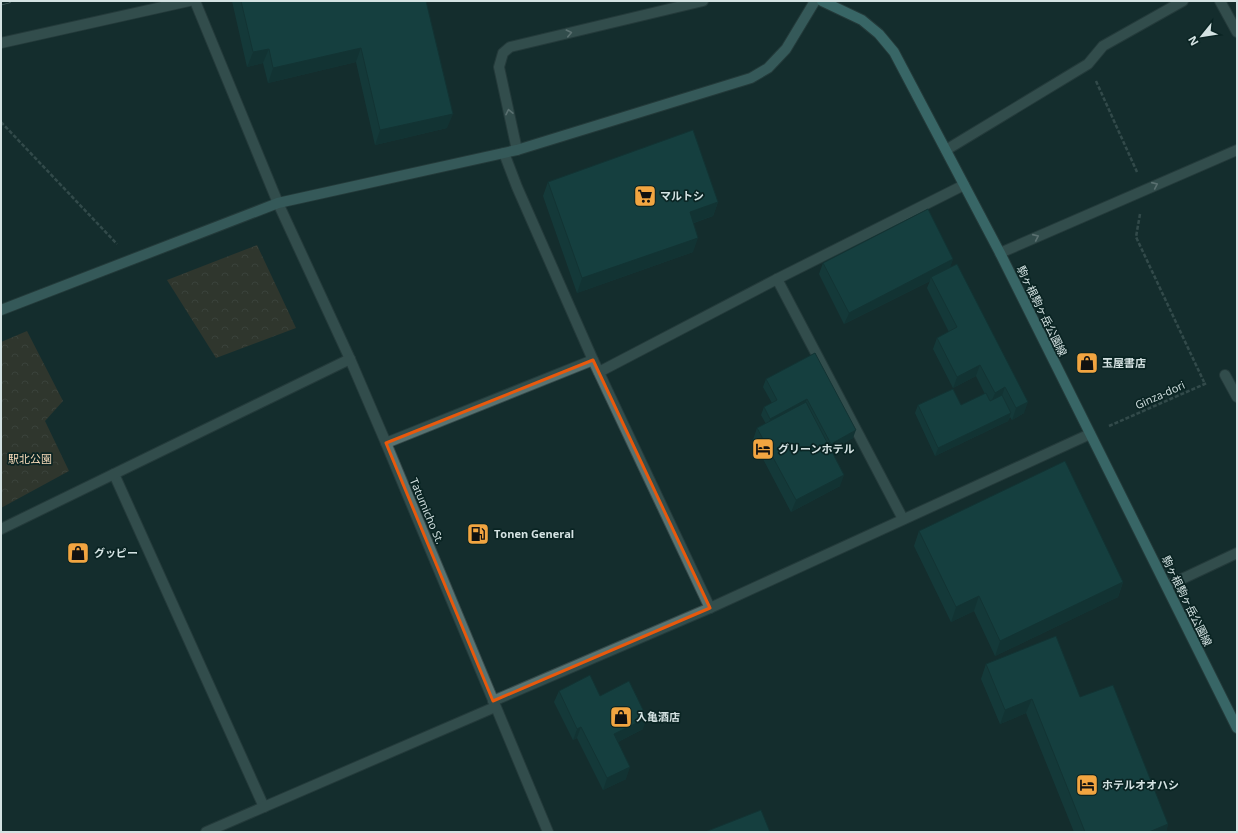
<svg xmlns="http://www.w3.org/2000/svg" width="1238" height="833" font-family="'Open Sans','Noto Sans JP',sans-serif">
  <defs>
    <pattern id="park-crowns" width="20" height="18" patternUnits="userSpaceOnUse"><rect width="20" height="18" fill="#51402e"/><path d="M2 6a3 3 0 1 1 6 0M12 15a3 3 0 1 1 6 0" fill="none" stroke="#695b4c"/></pattern>
  </defs>
  <rect width="100%" height="100%" fill="#142d2d"/>
  <g fill="url(#park-crowns)">
    <polygon points="257,245 296,328 216,358 167,280"/>
    <polygon points="27,331 63,401 45,421 69,471 1,508 1,342"/>
  </g>
  <g fill="none" stroke-linecap="round" stroke-linejoin="round">
    <g stroke="#374a4a" stroke-width="12">
      <g id="street">
        <polyline points="195,1 278,203 350,359 386,443 548,832"/>
        <polyline points="1220,1 1237,32"/>
        <polyline points="1,43 189,1"/>
        <polyline points="517,150 499,67 503,53 510,47 703,1"/>
        <polyline points="946,150 1088,64 1103,46 1183,1"/>
        <polyline points="504,153 517,187 593,360 710,608"/>
        <polyline points="1000,253 1237,150"/>
        <polyline points="777,279 903,519"/>
        <polyline points="599,372 777,279 964,185"/>
        <polyline points="1225,375 1237,397"/>
        <polyline points="386,443 593,360"/>
        <polyline points="114,474 264,807"/>
        <polyline points="1,529 350,359"/>
        <polyline points="1167,586 1237,553"/>
        <polyline points="493,701 710,608 1090,434"/>
        <polyline points="206,832 495,707"/>
      </g>
    </g>
    <g stroke="#374a4a" stroke-width="12">
      <polyline id="secondary" points="1,310 278,203 517,150 751,78 768,68 786,49 815,1"/>
    </g>
    <g stroke="#374a4a" stroke-width="12">
      <polyline id="primary" points="822,1 862,20 879,34 894,52 1000,253 1237,728"/>
    </g>
    <g stroke="#586d6d" stroke-width="2.5" stroke-dasharray="4 2" stroke-linecap="butt">
      <polyline points="1096,81 1137,172"/>
      <polyline points="1,122 117,244"/>
      <polyline points="1140,214 1136,237 1204,382"/>
      <polyline points="1109,426 1207,383"/>
    </g>
    <use href="#street" stroke="#587372" stroke-width="10"/>
    <use href="#secondary" stroke="#5e8f8e" stroke-width="10"/>
    <use href="#primary" stroke="#65abaa" stroke-width="10"/>
    <g stroke="#859898" stroke-width="4.5">
      <polyline id="rail" points="1,3 9,1"/>
    </g>
    <use href="#rail" stroke="#0a2423" stroke-width="3" stroke-dasharray="9" stroke-linecap="butt"/>
  </g>
  <g fill="#154848">
    <polygon points="232,1 426,1 447,128 375,145 356,62 268,83 263,63 247,67"/>
    <polygon points="548,182 718,202 713,216 694,223 693,252 577,293 543,196"/>
    <polygon points="953,259 950,267 1024,413 1012,420 1010,417 1008,421 935,456 915,413 918,405 961,405 985,394 976,376 953,388 933,349 937,338 949,332 927,288 930,281 844,324 819,274 823,263"/>
    <polygon points="815,353 853,438 831,450 840,486 791,512 753,440 757,428 766,424 761,415 764,407 772,403 763,387 766,379"/>
    <polygon points="919,531 1123,582 1118,597 995,656 974,611 951,622 914,546"/>
    <polygon points="986,664 1080,697 1168,824 1166,832 1074,832 1026,713 1000,724 981,679"/>
    <polygon points="559,691 643,729 618,742 626,779 603,790 577,738 573,740 554,702"/>
  </g>
  <g fill="#113b3b">
    <polygon points="361,48 356,62 268,83 273,68"/>
    <polygon points="269,49 263,63 247,67 253,52"/>
    <polygon points="453,114 447,128 375,145 380,130"/>
    <polygon points="718,202 713,216 684,226 690,212"/>
    <polygon points="698,238 693,252 577,293 582,278"/>
    <polygon points="953,259 949,271 931,277 930,281 844,324 849,313"/>
    <polygon points="980,365 976,376 953,388 957,377"/>
    <polygon points="1005,387 1001,399 990,404 995,393"/>
    <polygon points="807,399 804,407 767,427 770,419"/>
    <polygon points="1028,402 1024,413 1012,420 1016,408"/>
    <polygon points="1011,413 1008,421 935,456 938,448"/>
    <polygon points="856,430 853,438 828,452 831,444"/>
    <polygon points="844,475 840,486 791,512 796,500"/>
    <polygon points="1123,582 1118,597 995,656 1000,641"/>
    <polygon points="979,596 974,611 951,622 956,607"/>
    <polygon points="1032,699 1026,713 1000,724 1005,710"/>
    <polygon points="647,718 643,729 610,746 614,734"/>
    <polygon points="581,727 577,738 573,740 577,729"/>
    <polygon points="630,767 626,779 603,790 607,778"/>
    <polygon points="1168,824 1166,832 1149,832"/>
  </g>
  <g fill="#185454" stroke="#113b3b">
    <polygon points="241,1 426,1 453,114 380,130 361,48 273,68 269,49 253,52"/>
    <polygon points="693,130 718,202 690,212 698,238 582,278 548,182"/>
    <polygon points="928,209 953,259 849,313 823,263"/>
    <polygon points="957,264 1028,402 1016,408 1005,387 995,393 980,365 957,377 937,338 957,327 931,277"/>
    <polygon points="815,353 856,430 831,444 807,399 770,419 764,407 777,400 766,379"/>
    <polygon points="953,389 961,405 986,393 990,401 1002,395 1011,413 938,448 918,405"/>
    <polygon points="806,402 844,475 796,500 757,428"/>
    <polygon points="1065,461 1123,582 1000,641 979,596 956,607 919,531"/>
    <polygon points="1056,636 1080,697 1113,685 1168,824 1149,832 1085,832 1032,699 1005,710 986,664"/>
    <polygon points="590,675 600,696 629,681 647,718 614,734 630,767 607,778 581,727 577,729 559,691"/>
    <polygon points="761,810 770,832 705,832"/>
  </g>
  <defs><path id="oneway-chevron" d="M-2-3.5L2.5 0L-2 3.5" fill="none" stroke-width="1.6" stroke-linecap="round" stroke-linejoin="round"/></defs>
  <g stroke="#afc1c0">
    <use href="#oneway-chevron" transform="translate(569 33) rotate(-13)"/>
    <use href="#oneway-chevron" transform="translate(509 112) rotate(-102)"/>
    <use href="#oneway-chevron" transform="translate(1155 185) rotate(-24)"/>
    <use href="#oneway-chevron" transform="translate(1036 237) rotate(-24)"/>
  </g>
  <path d="M0 0H1238V833H0ZM593,360L710,608L493,701L386,443Z" fill="#142d2d" fill-opacity=".55" fill-rule="evenodd"/>
  <path fill="none" stroke="#e8590c" stroke-width="3" stroke-linejoin="round" d="M593,360L710,608L493,701L386,443Z"/>
  <defs>
    <g id="supermarket-square" transform="scale(1.15)"><rect x="-9" y="-9" width="18" height="18" rx="4" fill="#f2a541" stroke="#0a2423"/><path d="M-6-5.5h2.5l.6 2H6L4.5 2H-2.5L-4.4-4H-6ZM-1.5 3.2a1.3 1.3 0 1 0 .1 0ZM3 3.2a1.3 1.3 0 1 0 .1 0Z" fill="#111"/></g>
    <g id="shop-square" transform="scale(1.15)"><rect x="-9" y="-9" width="18" height="18" rx="4" fill="#f2a541" stroke="#0a2423"/><path d="M-5-2.5h2.3a2.7 3.5 0 0 1 5.4 0H5L5.5 6h-11ZM-1.5-2.5h3a1.5 2.3 0 0 0-3 0Z" fill="#111"/></g>
    <g id="hotel-square" transform="scale(1.15)"><rect x="-9" y="-9" width="18" height="18" rx="4" fill="#f2a541" stroke="#0a2423"/><path d="M-6-4.5h1.5V1H6V5H4.5V3h-9V5H-6ZM-4 0a1.8 1.8 0 1 1 3.6 0ZM.5 0V-2.5h3Q6-2.5 6 0Z" fill="#111"/></g>
    <g id="fuel-square" transform="scale(1.15)"><rect x="-9" y="-9" width="18" height="18" rx="4" fill="#f2a541" stroke="#0a2423"/><path d="M-5.5-6h7V0h2V4h1.3V-2.5L3-4.5l.8-.8L6-3V5H2.5V1h-1V6h-7ZM-4.2-4.7v3.2H.2V-4.7Z" fill="#111"/></g>
  </defs>
  <g fill-rule="evenodd">
    <use href="#supermarket-square" x="645" y="196"/>
    <use href="#shop-square" x="1087" y="363"/>
    <use href="#hotel-square" x="763" y="449"/>
    <use href="#fuel-square" x="478" y="534"/>
    <use href="#shop-square" x="78" y="553"/>
    <use href="#shop-square" x="621" y="717"/>
    <use href="#hotel-square" x="1087" y="785"/>
  </g>
  <g text-anchor="middle" stroke-width="3.5" stroke-linejoin="round" paint-order="stroke">
    <g font-size="11" font-weight="bold" fill="#d4e2e2" stroke="#0a2423" text-anchor="start">
      <text x="660" y="200">マルトシ</text>
      <text x="1102" y="367">玉屋書店</text>
      <text x="778" y="453">グリーンホテル</text>
      <text x="494" y="538">Tonen General</text>
      <text x="94" y="557">グッピー</text>
      <text x="636" y="721">入亀酒店</text>
      <text x="1102" y="789">ホテルオオハシ</text>
    </g>
    <g font-size="11" fill="#d4e2e2" stroke="#0a2423">
      <text transform="translate(1042 311) rotate(64)" y="4">駒ヶ根駒ヶ岳公園線</text>
      <text transform="translate(1160 395) rotate(-24)" y="4">Ginza-dori</text>
      <text transform="translate(427 511) rotate(67)" y="4">Tatumicho St.</text>
      <text transform="translate(1187 601) rotate(64)" y="4">駒ヶ根駒ヶ岳公園線</text>
    </g>
    <g font-size="11" fill="#f8dab9" stroke="#0a2423">
      <text x="30" y="463">駅北公園</text>
    </g>
  </g>
  <rect width="1238" height="833" fill="none" stroke="#d4e2e2" stroke-width="4"/>
  <g transform="translate(1202 36) rotate(240)" stroke="#0a2423" stroke-width="3" paint-order="stroke">
  <path d="M0-3L7 15L0 10L-7 15Z" fill="#d4e2e2"/>
  <text y="-6" font-size="11" font-weight="bold" text-anchor="middle" fill="#d4e2e2">N</text>
  </g>
</svg>
